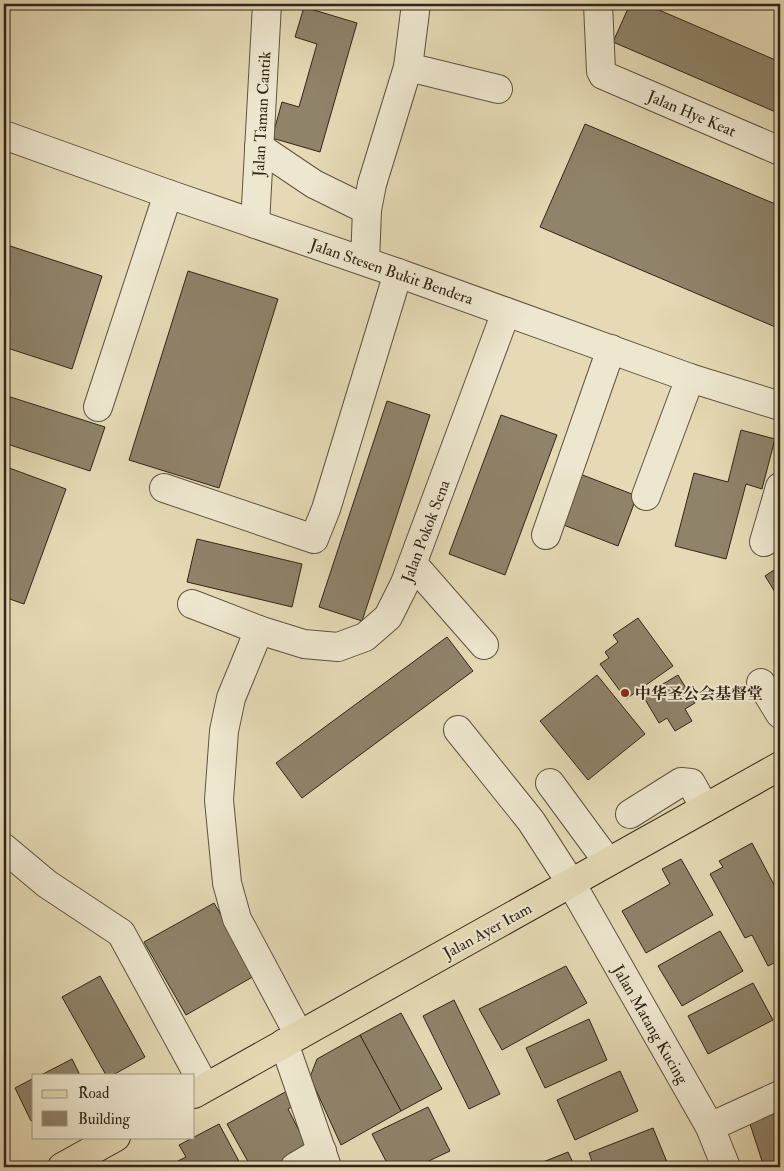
<svg xmlns="http://www.w3.org/2000/svg" width="784" height="1171" font-family="'IM FELL Double Pica','Noto Serif SC',serif">
  <rect width="100%" height="100%" fill="#e5dab5"/>
  <filter id="stains"><feTurbulence type="fractalNoise" baseFrequency=".004" numOctaves="4"/><feColorMatrix values="0 0 0 0 .2 0 0 0 0 .09 0 0 0 0 .02 0 0 0 .5 -.17"/></filter>
  <radialGradient id="worn" r=".72"><stop offset=".6" stop-color="#630" stop-opacity="0"/><stop offset="1" stop-color="#630" stop-opacity=".3"/></radialGradient>
  <g fill="#8f836a" stroke="#322518">
    <polygon points="630,4 645,4 780,62 780,108 778,113 613,42"/>
    <polygon points="304,7 357,23 320,152 272,138 282,102 299,107 317,44 295,37"/>
    <polygon points="585,124 780,206 780,329 540,227"/>
    <polygon points="4,244 102,276 72,369 4,347"/>
    <polygon points="188,271 278,299 219,488 129,460"/>
    <polygon points="4,395 105,427 90,471 4,443"/>
    <polygon points="387,401 430,415 362,621 319,607"/>
    <polygon points="501,415 557,435 505,575 449,554"/>
    <polygon points="741,430 775,439 762,489 746,484 726,559 675,546 694,473 728,482"/>
    <polygon points="4,466 66,489 24,604 4,597"/>
    <polygon points="580,474 637,496 618,546 561,524"/>
    <polygon points="197,539 302,564 292,607 187,582"/>
    <polygon points="780,566 780,600 765,576"/>
    <polygon points="638,618 673,666 626,699 600,664 609,658 605,652 618,642 613,635"/>
    <polygon points="447,637 473,671 302,798 276,763"/>
    <polygon points="597,675 645,734 588,780 540,721"/>
    <polygon points="678,675 695,703 685,709 692,721 675,731 667,718 659,723 643,696"/>
    <polygon points="752,843 780,896 780,960 768,966 752,935 745,938 710,874 723,867 719,861"/>
    <polygon points="681,859 713,915 646,953 622,911 670,884 662,869"/>
    <polygon points="214,903 256,975 186,1015 144,942"/>
    <polygon points="720,931 743,971 682,1006 658,966"/>
    <polygon points="566,966 587,1003 502,1050 479,1009"/>
    <polygon points="100,976 145,1057 113,1075 106,1075 62,997"/>
    <polygon points="753,983 773,1020 708,1054 688,1016"/>
    <polygon points="454,1000 500,1094 469,1109 423,1016"/>
    <polygon points="401,1013 442,1089 401,1111 360,1035"/>
    <polygon points="589,1019 607,1060 545,1088 526,1048"/>
    <polygon points="360,1035 401,1111 341,1145 310,1077 317,1059"/>
    <polygon points="72,1059 80,1075 41,1075"/>
    <polygon points="620,1071 638,1111 575,1140 557,1100"/>
    <polygon points="34,1078 34,1120 31,1121 15,1088"/>
    <polygon points="287,1091 295,1105 288,1109 308,1148 272,1167 251,1167 227,1124"/>
    <polygon points="428,1107 450,1151 416,1167 389,1167 372,1134"/>
    <polygon points="780,1110 780,1167 764,1167 749,1121"/>
    <polygon points="219,1124 242,1167 166,1167 186,1157 179,1145"/>
    <polygon points="653,1128 669,1167 594,1167 589,1153"/>
    <polygon points="568,1152 575,1167 533,1167 533,1166"/>
  </g>
  <g fill="none" stroke-linecap="round" stroke-linejoin="round">
    <g stroke="#5f523f" stroke-width="30">
      <g id="minor">
        <polyline points="598,4 601,71 603,75 780,151"/>
        <polyline points="408,67 498,89"/>
        <polyline points="4,135 168,194 398,273 690,378 780,406"/>
        <polyline points="259,147 314,184 367,210"/>
        <polyline points="255,224 267,4"/>
        <polyline points="365,261 367,210 372,184 408,67 416,4"/>
        <polyline points="98,407 168,194"/>
        <polyline points="164,488 314,539 326,509 398,273"/>
        <polyline points="646,496 690,378"/>
        <polyline points="546,535 611,349"/>
        <polyline points="764,542 780,487"/>
        <polyline points="413,564 484,645"/>
        <polyline points="192,604 259,630 304,644 338,647 365,637 388,617 405,583 506,312"/>
        <polyline points="259,630 231,698 224,731 219,800 227,883 237,919 299,1035"/>
        <polyline points="761,683 780,714"/>
        <polyline points="458,730 531,821 571,883 710,1127 726,1167"/>
        <polyline points="550,783 608,862"/>
        <polyline points="630,814 681,782 691,783 705,808"/>
        <polyline points="4,848 47,884 121,933 205,1087"/>
        <polyline points="284,1043 327,1167"/>
        <polyline points="710,1127 780,1095"/>
        <polyline points="295,1167 322,1151"/>
      </g>
    </g>
    <g stroke="#322518" stroke-width="30">
      <g id="major">
        <polyline points="194,1094 780,766"/>
        <polyline points="62,1167 116,1137"/>
      </g>
    </g>
    <use href="#minor" stroke="#eee7cf" stroke-width="28"/>
    <use href="#major" stroke="#e5dab5" stroke-width="28"/>
  </g>
  <circle fill="#8f2418" stroke="#eee7cf" stroke-width="2" cx="625" cy="693" r="5"/>
  <g text-anchor="middle" stroke-width="4" stroke-linejoin="round" paint-order="stroke">
    <g font-size="16" fill="#322518" stroke="#eee7cf">
      <text transform="translate(692 113) rotate(23)" y="6">Jalan Hye Keat</text>
      <text transform="translate(261 114) rotate(-87)" y="6">Jalan Taman Cantik</text>
      <text transform="translate(392 271) rotate(19)" y="6">Jalan Stesen Bukit Bendera</text>
      <text transform="translate(425 531) rotate(-69)" y="6">Jalan Pokok Sena</text>
      <text transform="translate(487 930) rotate(-29)" y="6">Jalan Ayer Itam</text>
      <text transform="translate(651 1024) rotate(60)" y="6">Jalan Matang Kucing</text>
    </g>
    <g font-size="16" font-weight="bold" fill="#322518" stroke="#eee7cf" text-anchor="start">
      <text x="635" y="699">中华圣公会基督堂</text>
    </g>
  </g>
  <rect width="784" height="1171" fill="none" stroke="#e5dab5" stroke-width="20"/>
  <rect x="5" y="5" width="774" height="1161" fill="none" stroke="#322518" stroke-width="2.5"/>
  <rect x="10" y="10" width="764" height="1151" fill="none" stroke="#322518"/>
  <rect x="32" y="1074" width="162" height="65" fill="#eee7cf" stroke="#a39986"/>
  <rect x="42" y="1090" width="25" height="8" fill="#e5dab5" stroke="#a39986"/>
  <text x="78" y="1098" font-size="15" fill="#322518">Road</text>
  <rect x="42" y="1111" width="25" height="15" fill="#8f836a" stroke="#a39986"/>
  <text x="78" y="1124" font-size="15" fill="#322518">Building</text>
  <rect width="100%" height="100%" filter="url(#stains)"/>
  <rect width="100%" height="100%" fill="url(#worn)"/>
</svg>
